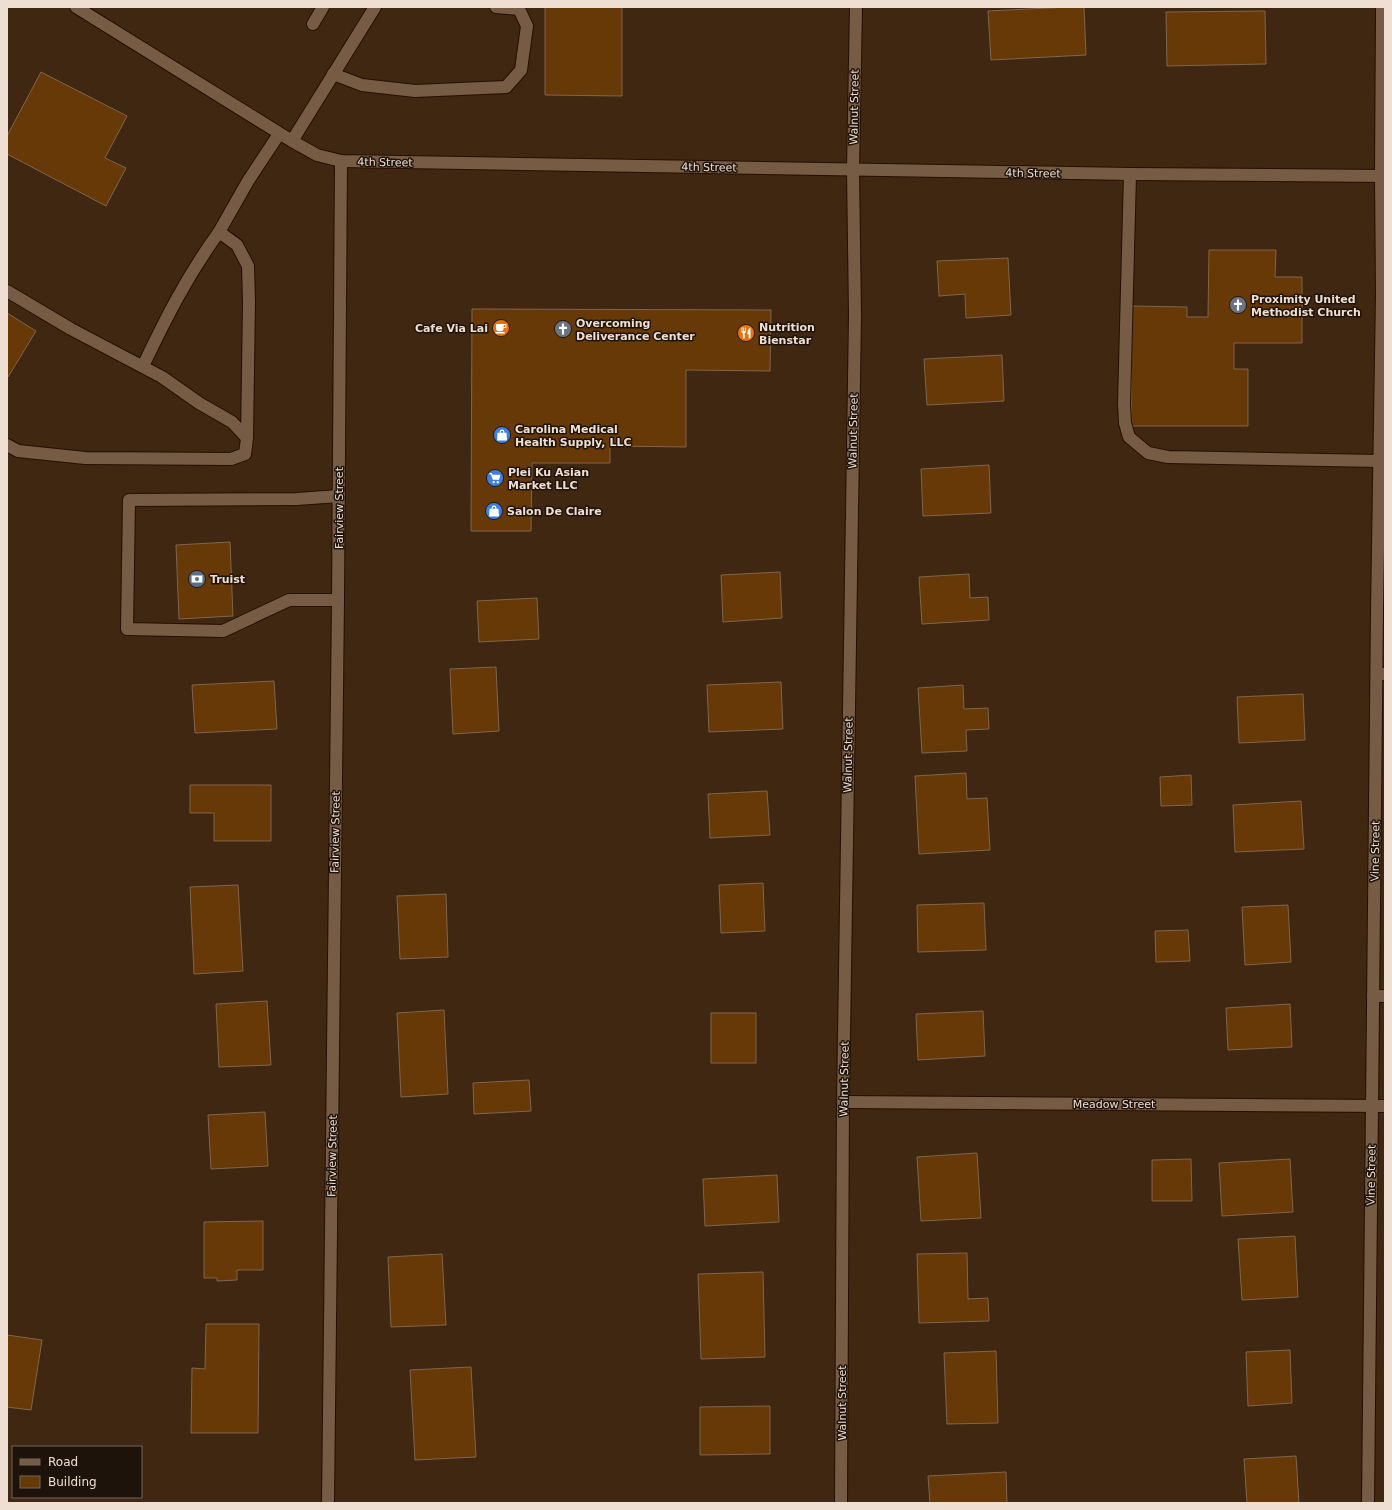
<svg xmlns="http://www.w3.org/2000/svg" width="1392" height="1510" font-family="'DejaVu Sans',sans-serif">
  <rect width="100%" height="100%" fill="#3f2711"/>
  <g fill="#663907" stroke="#80654e">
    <polygon points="545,7 622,7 622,96 545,95"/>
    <polygon points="1069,7 1084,7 1086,55 991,60 988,11"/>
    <polygon points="1265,11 1266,64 1167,66 1166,12"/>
    <polygon points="41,72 127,116 105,158 126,168 106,206 7,154 7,136"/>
    <polygon points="1209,250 1276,250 1275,277 1302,277 1302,343 1234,343 1234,369 1248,369 1248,426 1131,426 1132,306 1187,307 1187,317 1208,317"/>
    <polygon points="1008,258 1011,315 966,318 965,294 939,296 937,261"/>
    <polygon points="472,309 771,310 770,371 686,370 686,447 610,446 610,463 532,463 531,531 471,531"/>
    <polygon points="7,313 36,331 8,377 7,377"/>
    <polygon points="1002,355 1004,401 927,405 924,359"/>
    <polygon points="989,465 991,513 923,516 921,469"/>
    <polygon points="230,542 233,616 179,619 176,545"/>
    <polygon points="780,572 782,618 723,622 721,575"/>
    <polygon points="969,574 970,598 988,597 989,620 922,624 919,577"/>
    <polygon points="537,598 539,639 479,642 477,601"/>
    <polygon points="496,667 499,731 453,734 450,669"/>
    <polygon points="274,681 277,729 195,733 192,685"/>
    <polygon points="781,682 783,729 709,732 707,685"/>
    <polygon points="963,685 964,709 988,708 989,729 966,730 967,751 922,753 918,688"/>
    <polygon points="1303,694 1305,740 1239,743 1237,697"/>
    <polygon points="966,773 967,799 987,798 990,850 919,854 915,776"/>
    <polygon points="1191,775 1192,805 1161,806 1160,777"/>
    <polygon points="190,785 271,785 271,841 214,841 214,813 190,813"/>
    <polygon points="767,791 770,835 710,838 708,794"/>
    <polygon points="1301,801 1304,849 1235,852 1233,805"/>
    <polygon points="763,883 765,931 721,933 719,885"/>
    <polygon points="238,885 243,971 194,974 190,887"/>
    <polygon points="446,894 448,957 400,959 397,896"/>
    <polygon points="984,903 986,950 918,952 917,905"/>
    <polygon points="1288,905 1291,962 1245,965 1242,907"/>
    <polygon points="1188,930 1190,961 1156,962 1155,931"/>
    <polygon points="267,1001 271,1065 219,1067 216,1004"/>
    <polygon points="1290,1004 1292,1047 1228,1050 1226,1008"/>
    <polygon points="444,1010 448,1094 401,1097 397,1013"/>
    <polygon points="983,1011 985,1056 918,1060 916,1014"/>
    <rect x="711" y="1013" width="45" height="50"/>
    <polygon points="529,1080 531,1111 474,1114 473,1083"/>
    <polygon points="265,1112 268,1166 211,1169 208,1115"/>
    <polygon points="977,1153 981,1218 921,1221 917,1157"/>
    <polygon points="1191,1159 1192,1201 1152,1201 1152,1160"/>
    <polygon points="1290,1159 1293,1212 1222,1216 1219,1163"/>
    <polygon points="777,1175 779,1222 705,1226 703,1179"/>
    <polygon points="263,1221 263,1270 237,1270 237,1280 217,1281 217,1278 204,1278 204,1222"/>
    <polygon points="1295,1236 1298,1297 1242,1300 1238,1239"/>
    <polygon points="967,1253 968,1299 988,1298 989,1321 919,1323 917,1254"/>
    <polygon points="442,1254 446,1325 391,1327 388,1257"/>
    <polygon points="763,1272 765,1357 701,1359 698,1274"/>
    <polygon points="206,1324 259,1324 258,1433 191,1433 192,1368 205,1369"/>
    <polygon points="7,1335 42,1340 31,1410 7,1407"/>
    <polygon points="1290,1350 1292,1403 1248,1406 1246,1352"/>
    <polygon points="996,1351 998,1423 947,1424 944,1353"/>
    <polygon points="471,1367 476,1457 415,1460 410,1370"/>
    <polygon points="770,1406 770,1454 700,1455 700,1407"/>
    <polygon points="1296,1456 1299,1503 1247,1503 1244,1459"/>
    <polygon points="1006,1472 1007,1503 930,1503 928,1476"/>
  </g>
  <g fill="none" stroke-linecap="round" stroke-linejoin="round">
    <g stroke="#250f00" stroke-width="14">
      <g id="service">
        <polyline points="313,24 323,7"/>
        <polyline points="333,74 362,85 415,91 506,87 521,70 527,26 519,9 496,7"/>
        <polyline points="292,141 375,7"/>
        <polyline points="1130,174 1124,404 1125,423 1129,437 1148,453 1168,457 1379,461"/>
        <polyline points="219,232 248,181 279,134"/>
        <polyline points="7,291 71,329 162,377 199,403 232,422 247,438"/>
        <path d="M7,445L18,451L85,458L231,459L245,454L247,438L249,302L248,266L237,245L219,232C187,276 166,318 143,366"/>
        <polyline points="338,600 289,600 223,631 127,629 129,500 297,499 339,496"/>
        <polyline points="1377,674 1385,674"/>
        <polyline points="1373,996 1385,996"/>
      </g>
    </g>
    <g stroke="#250f00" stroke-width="14">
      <g id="minor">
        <polyline points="843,1102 1385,1106"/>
        <polyline points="328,1503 338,600 341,161"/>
        <polyline points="841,1503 843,1102 855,315 853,170 856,7"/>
        <polyline points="1368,1503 1377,610 1382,294 1381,176 1382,7"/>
      </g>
    </g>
    <g stroke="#250f00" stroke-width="14">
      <polyline id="tertiary" points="76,7 292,141 317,155 341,161 1130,174 1385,176"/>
    </g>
    <use href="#service" stroke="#775c45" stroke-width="12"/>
    <use href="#minor" stroke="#775c45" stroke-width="12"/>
    <use href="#tertiary" stroke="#775c45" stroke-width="12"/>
  </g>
  <defs>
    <g id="church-disc" transform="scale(0.9)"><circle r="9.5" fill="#6b7280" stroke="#1e130a"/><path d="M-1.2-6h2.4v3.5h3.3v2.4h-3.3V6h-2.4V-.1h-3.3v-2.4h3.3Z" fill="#fff"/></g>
    <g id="cafe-disc" transform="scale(0.9)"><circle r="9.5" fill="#e8710a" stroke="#1e130a"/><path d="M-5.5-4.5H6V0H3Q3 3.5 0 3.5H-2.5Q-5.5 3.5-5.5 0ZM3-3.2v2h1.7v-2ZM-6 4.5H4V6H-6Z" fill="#fff"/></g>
    <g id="restaurant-disc" transform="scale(0.9)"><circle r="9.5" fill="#e8710a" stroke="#1e130a"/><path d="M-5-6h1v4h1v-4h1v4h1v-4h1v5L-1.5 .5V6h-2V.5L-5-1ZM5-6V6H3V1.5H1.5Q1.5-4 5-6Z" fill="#fff"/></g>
    <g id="shop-disc" transform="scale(0.9)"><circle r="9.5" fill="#3f7fe0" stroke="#1e130a"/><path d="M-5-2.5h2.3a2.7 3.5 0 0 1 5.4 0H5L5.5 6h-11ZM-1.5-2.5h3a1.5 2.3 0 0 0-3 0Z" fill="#fff"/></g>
    <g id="supermarket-disc" transform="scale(0.9)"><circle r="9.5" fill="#3f7fe0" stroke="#1e130a"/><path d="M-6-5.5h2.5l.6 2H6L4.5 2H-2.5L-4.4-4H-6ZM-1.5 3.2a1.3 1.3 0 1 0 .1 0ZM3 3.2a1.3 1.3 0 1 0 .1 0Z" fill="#fff"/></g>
    <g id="bank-disc" transform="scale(0.9)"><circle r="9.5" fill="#5c6f8a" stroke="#1e130a"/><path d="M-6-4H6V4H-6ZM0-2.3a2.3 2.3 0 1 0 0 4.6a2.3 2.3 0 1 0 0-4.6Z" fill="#fff"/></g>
  </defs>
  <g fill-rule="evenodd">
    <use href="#church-disc" x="1238" y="305"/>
    <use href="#cafe-disc" x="501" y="328"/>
    <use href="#church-disc" x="563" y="329"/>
    <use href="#restaurant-disc" x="746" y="333"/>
    <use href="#shop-disc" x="502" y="435"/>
    <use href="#supermarket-disc" x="495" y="478"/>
    <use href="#shop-disc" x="494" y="511"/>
    <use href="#bank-disc" x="197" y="579"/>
  </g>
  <g text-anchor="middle" stroke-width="3" stroke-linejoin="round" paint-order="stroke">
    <g font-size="11" fill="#efdfd2" stroke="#1e130a">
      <text transform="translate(854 107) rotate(-89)" y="4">Walnut Street</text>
      <text transform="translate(385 162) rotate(1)" y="4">4th Street</text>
      <text transform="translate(709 167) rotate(1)" y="4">4th Street</text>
      <text transform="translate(1033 173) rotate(1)" y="4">4th Street</text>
      <text transform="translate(853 431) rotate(-89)" y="4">Walnut Street</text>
      <text transform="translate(339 508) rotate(-90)" y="4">Fairview Street</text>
      <text transform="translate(848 755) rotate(-89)" y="4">Walnut Street</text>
      <text transform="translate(335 832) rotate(-89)" y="4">Fairview Street</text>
      <text transform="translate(1375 851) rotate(-89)" y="4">Vine Street</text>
      <text transform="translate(844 1079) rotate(-89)" y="4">Walnut Street</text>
      <text x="1114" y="1108">Meadow Street</text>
      <text transform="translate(332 1156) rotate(-89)" y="4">Fairview Street</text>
      <text transform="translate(1371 1175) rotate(-89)" y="4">Vine Street</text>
      <text transform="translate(842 1403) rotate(-90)" y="4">Walnut Street</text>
    </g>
    <g font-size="11" font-weight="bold" fill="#efdfd2" stroke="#1e130a" text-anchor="start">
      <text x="1251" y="303">Proximity United<tspan x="1251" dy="13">Methodist Church</tspan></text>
      <text x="576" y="327">Overcoming<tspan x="576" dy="13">Deliverance Center</tspan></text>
      <text x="759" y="331">Nutrition<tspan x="759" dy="13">Bienstar</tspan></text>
      <text x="488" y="332" text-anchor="end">Cafe Via Lai</text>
      <text x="515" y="433">Carolina Medical<tspan x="515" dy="13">Health Supply, LLC</tspan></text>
      <text x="508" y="476">Plei Ku Asian<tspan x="508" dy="13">Market LLC</tspan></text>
      <text x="507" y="515">Salon De Claire</text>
      <text x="210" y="583">Truist</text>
    </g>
  </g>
  <rect width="1392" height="1510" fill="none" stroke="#efdfd2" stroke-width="16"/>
  <rect x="12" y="1446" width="130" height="52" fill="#1e130a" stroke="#72655a"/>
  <rect x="20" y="1459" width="20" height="6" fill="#775c45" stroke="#72655a"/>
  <text x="48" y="1466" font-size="12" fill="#efdfd2">Road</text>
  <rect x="20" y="1476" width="20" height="12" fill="#663907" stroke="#72655a"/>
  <text x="48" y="1486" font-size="12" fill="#efdfd2">Building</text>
</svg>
